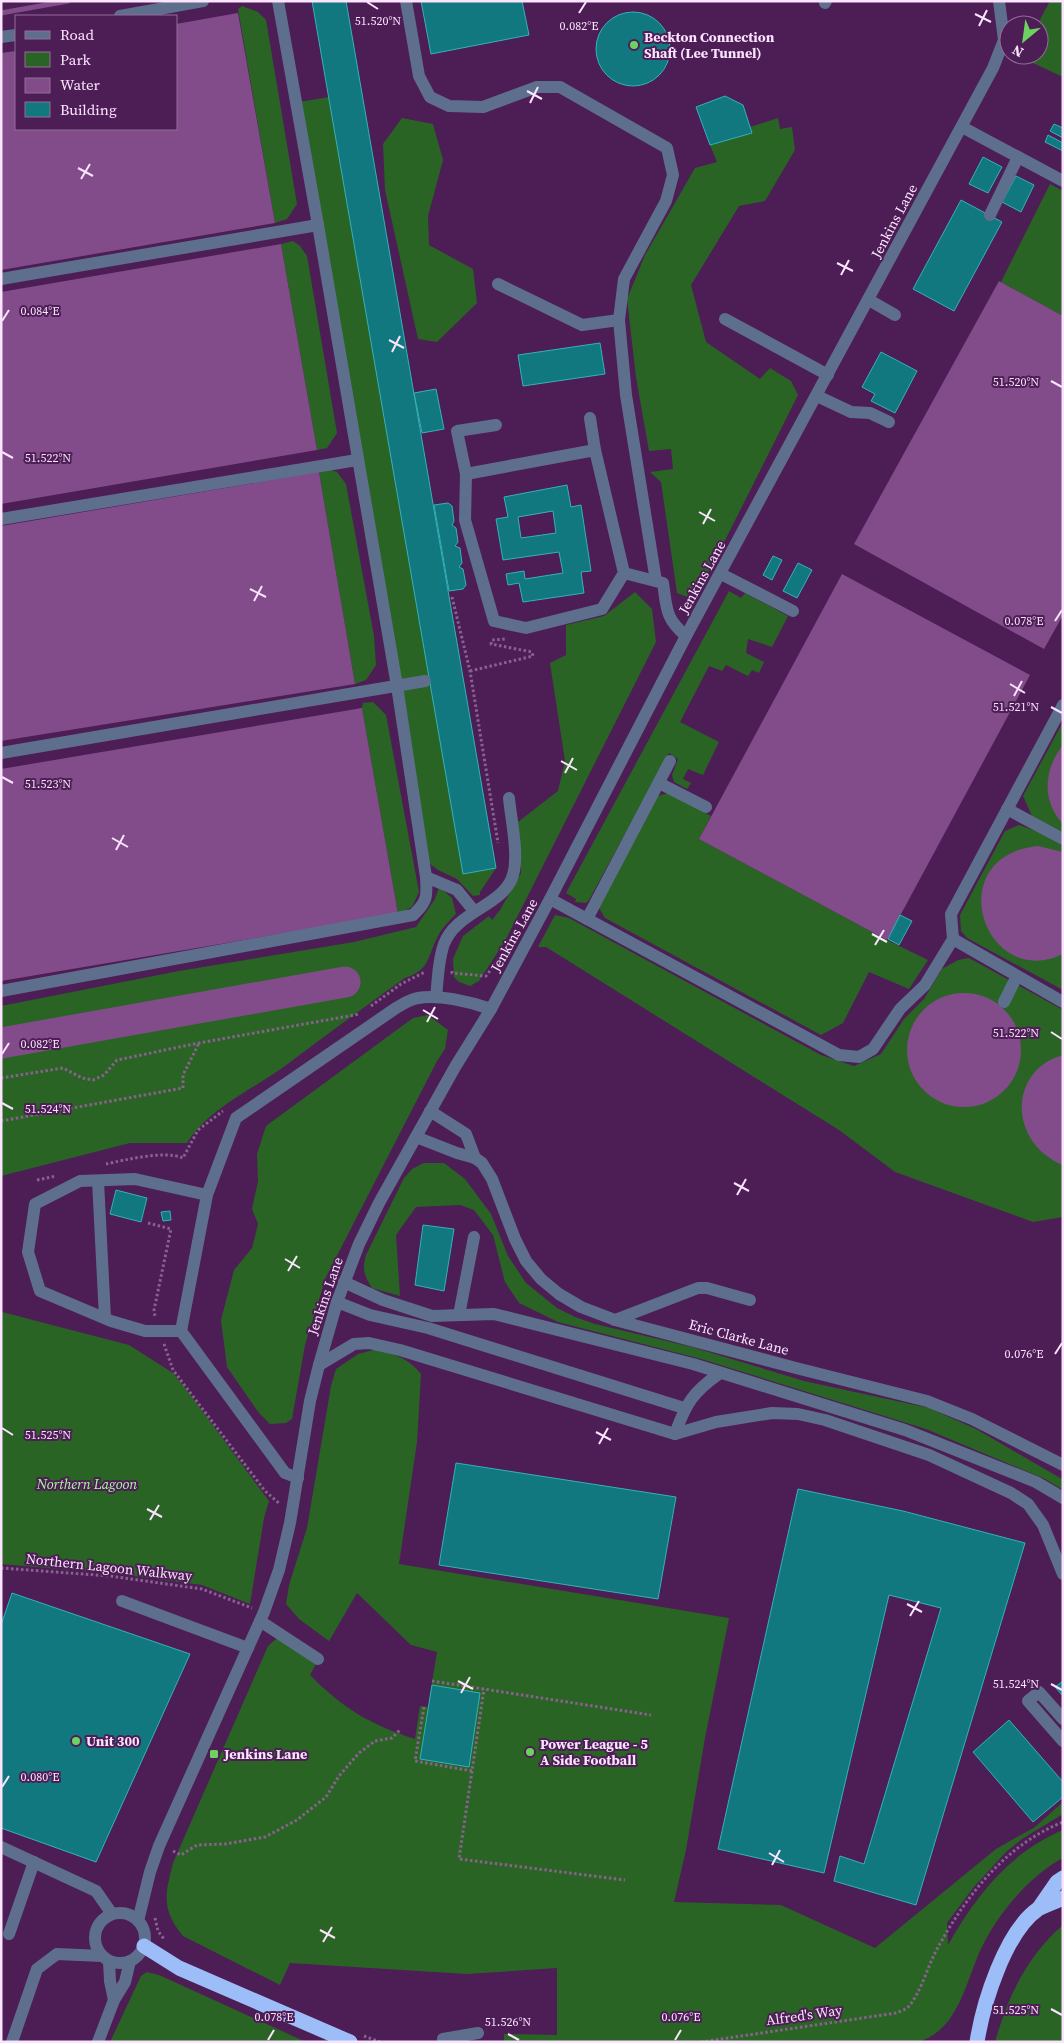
<svg xmlns="http://www.w3.org/2000/svg" width="1064" height="2043" font-family="'Source Serif 4',serif">
  <rect width="100%" height="100%" fill="#4d1d55"/>
  <g fill="#2a6425">
    <polygon points="1050,1 1063,1 1063,77 1020,57 1021,55 1039,55 1039,25 1037,25"/>
    <polygon points="242,6 258,12 266,20 297,204 287,219 275,223 238,9"/>
    <polygon points="329,97 464,874 496,868 480,892 480,895 473,896 457,879 438,870 429,863 299,102"/>
    <polygon points="402,118 433,124 443,160 428,216 429,245 473,269 477,303 437,342 418,339 385,190 383,144"/>
    <polygon points="778,118 780,129 792,127 795,150 765,201 739,206 691,285 706,342 760,379 770,368 791,381 798,395 695,600 677,593 661,482 650,472 673,469 671,449 649,451 636,377 627,299 645,255 695,168 717,162 710,145 751,133 750,127"/>
    <polygon points="1050,184 1063,191 1063,316 1001,282"/>
    <polygon points="293,241 300,246 307,256 337,433 327,448 317,450 281,244"/>
    <polygon points="328,469 337,472 346,484 374,636 376,665 366,680 355,684 319,472"/>
    <polygon points="729,591 741,598 745,593 788,616 772,647 748,639 746,653 764,662 759,673 752,670 748,676 726,665 722,671 709,666 680,722 719,742 703,775 688,769 683,779 691,783 687,789 674,782 672,775 678,759 669,753 589,900 586,903 575,902 576,899 566,893"/>
    <polygon points="635,592 652,609 656,642 505,941 479,981 470,986 459,982 454,977 453,959 463,936 489,916 492,920 500,910 521,873 518,822 558,791 565,761 550,663 566,655 566,625 604,616"/>
    <polygon points="373,702 386,715 419,892 412,907 398,914 362,708 363,703"/>
    <polygon points="1063,722 1063,832 1032,816 1023,796"/>
    <polygon points="668,793 711,816 699,839 887,940 928,960 909,989 869,972 843,1023 821,1035 605,918 599,908 658,796"/>
    <polygon points="1019,825 1036,831 1063,846 1063,990 967,938 961,931 960,915 1005,831"/>
    <path d="M439,887L452,898L456,914C450,920 442,928 438,936C427,957 430,970 405,978C364,1007 325,1036 285,1066C252,1090 209,1108 187,1143H130L1,1176V1006L179,971L354,942L416,927L435,899Z"/>
    <polygon points="555,915 569,918 821,1055 854,1066 881,1054 904,1019 924,999 942,969 958,960 969,958 1063,1010 1063,1217 1033,1222 895,1172 839,1130 546,947 538,947"/>
    <polygon points="428,1015 448,1030 445,1049 437,1061 326,1277 305,1345 292,1419 286,1423 270,1424 259,1413 227,1367 221,1320 234,1270 252,1248 258,1224 252,1209 258,1181 257,1154 266,1126 413,1018"/>
    <path d="M424,1163H444L465,1179L491,1214L508,1256L526,1283L557,1308L575,1317L595,1324L692,1347L804,1381L929,1408L976,1429L1062,1479L1063,1490L1045,1479L926,1429L701,1359L558,1322L519,1303L505,1282L493,1235L474,1210L460,1205L416,1207L396,1235L400,1296L372,1288C364,1276 362,1269 366,1255L404,1178L412,1169Z"/>
    <polygon points="1,1297 2,1312 129,1345 173,1373 186,1389 269,1501 264,1518 250,1604 202,1585 118,1574 1,1564"/>
    <path d="M377,1349C395,1354 409,1359 421,1374L417,1442L399,1564L729,1618L705,1738L686,1850L674,1902L781,1905L875,1948L996,1849L1035,1827L1063,1802V1814L1022,1839L1006,1852L973,1888L947,1923L948,1945C975,1897 1010,1852 1063,1830V1858C1031,1875 1002,1909 985,1941C966,1975 962,2029 918,2042H504V2034L557,2035V1968L467,1974L290,1963L280,1985L183,1936C161,1909 165,1895 173,1863L268,1646L276,1639L285,1640L316,1664L310,1675C344,1709 369,1724 415,1739L420,1706L428,1707L437,1652L411,1645L357,1593L329,1641L299,1619L286,1604L289,1585L307,1528L331,1386L336,1369L358,1354Z"/>
    <path d="M1063,1925V2042H995C1008,1996 1027,1956 1063,1925Z"/>
    <polygon points="147,1972 159,1975 306,2042 110,2042 141,1976"/>
  </g>
  <g fill="#824c8b">
    <polygon points="238,13 275,223 1,270 1,53 16,51 16,129 176,129 176,24"/>
    <polygon points="281,244 317,450 1,504 1,292"/>
    <polygon points="999,281 1063,316 1063,615 1044,649 854,544"/>
    <polygon points="319,472 355,684 1,741 1,526"/>
    <polygon points="842,574 1030,675 887,940 699,839"/>
    <polygon points="362,708 398,914 1,981 1,769"/>
    <path d="M1063,745V824C1041,800 1044,769 1063,745Z"/>
    <path d="M1038,846L1063,852V954C984,992 939,856 1038,846Z"/>
    <circle cx="964" cy="1050" r="57"/>
    <path d="M1063,1055V1165C1009,1143 1007,1071 1063,1055Z"/>
  </g>
  <g fill="none" stroke-linecap="round" stroke-linejoin="round">
    <polyline stroke="#824c8b" stroke-width="5" points="1,13 68,1"/>
    <polyline stroke="#824c8b" stroke-width="31" points="1,1043 345,982"/>
  </g>
  <g fill="#10787e" stroke="#34b2bb" fill-rule="evenodd">
    <polygon points="312,1 346,1 496,868 463,874"/>
    <polygon points="421,1 522,1 529,35 431,54"/>
    <circle cx="633" cy="49" r="37"/>
    <polygon points="725,96 743,105 752,133 710,145 696,107"/>
    <polygon points="1054,124 1063,128 1063,138 1050,131"/>
    <polygon points="1048,135 1063,143 1063,151 1045,142"/>
    <polygon points="983,157 1002,167 988,193 969,184"/>
    <polygon points="1016,176 1034,185 1021,212 1002,202"/>
    <polygon points="961,200 1002,222 954,311 913,289"/>
    <polygon points="600,343 605,374 523,386 518,355"/>
    <polygon points="881,352 917,371 895,413 871,401 875,394 862,387"/>
    <polygon points="436,389 444,429 422,433 414,393"/>
    <path d="M567,485L571,507L581,505L591,571L581,572L584,593L523,602L519,583L508,585L506,574L524,571L525,579L563,573L559,552L503,560L496,519L508,517L504,497ZM553,511L556,533L521,538L518,517Z"/>
    <polygon points="448,503 452,506 454,521 452,525 456,528 458,542 455,546 460,548 462,563 459,567 463,569 466,585 463,589 449,591 434,505"/>
    <polygon points="773,556 782,560 772,580 763,575"/>
    <polygon points="798,563 812,570 797,598 783,591"/>
    <polygon points="900,915 912,921 899,945 888,939"/>
    <polygon points="116,1190 147,1198 141,1222 110,1214"/>
    <polygon points="170,1211 171,1220 163,1221 161,1212"/>
    <polygon points="423,1225 454,1229 444,1291 415,1285"/>
    <polygon points="456,1463 676,1497 658,1599 439,1565"/>
    <polygon points="798,1489 903,1511 1025,1543 916,1905 834,1881 840,1856 864,1864 941,1608 889,1595 824,1873 718,1849"/>
    <polygon points="12,1593 190,1654 96,1862 1,1828 1,1625"/>
    <polygon points="1063,1681 1063,1696 1055,1687"/>
    <polygon points="432,1685 480,1693 469,1767 420,1759"/>
    <polygon points="1009,1720 1063,1782 1063,1797 1033,1822 973,1752"/>
  </g>
  <g fill="none" stroke-linecap="round" stroke-linejoin="round">
    <g stroke="#89618f" stroke-width="3" stroke-dasharray="2.5 2.5" stroke-linecap="butt">
      <polyline points="452,597 470,671 498,843"/>
      <polyline points="470,671 533,656 532,652 491,644 492,640 505,639"/>
      <polyline points="452,971 452,973 486,976 502,955"/>
      <polyline points="371,1006 401,984 425,972"/>
      <polyline points="1,1078 63,1068 82,1078 93,1080 104,1075 117,1060 199,1043 360,1014"/>
      <polyline points="1,1121 183,1088 183,1075 199,1043"/>
      <path d="M106,1164C125,1160 165,1150 183,1158L198,1130L223,1111"/>
      <polyline points="37,1180 56,1176"/>
      <polyline points="148,1223 171,1229 154,1310 155,1317"/>
      <polyline points="164,1344 173,1370 265,1491 280,1504"/>
      <polyline points="1,1568 110,1576 202,1589 252,1608"/>
      <polyline points="432,1681 651,1715"/>
      <polyline points="424,1707 415,1761 472,1771 484,1689"/>
      <polyline points="472,1771 459,1859 625,1880"/>
      <polyline points="173,1851 181,1855 197,1845 225,1844 265,1837 297,1820 326,1797 339,1776 359,1753 375,1741 392,1738 401,1729"/>
      <polyline points="155,1918 158,1931 164,1939"/>
      <polyline points="364,2036 380,2042"/>
      <path d="M701,2042L896,2013C900,2011 906,2010 909,2006C920,1994 928,1966 936,1951C965,1897 1005,1845 1063,1822"/>
    </g>
    <g stroke="#5e6f8d" stroke-width="12">
      <polyline points="406,1 419,76 430,97 449,106 483,107 537,87 560,87 667,148 673,175 666,201 624,279 619,320 626,395 656,581"/>
      <polyline points="825,3 826,1"/>
      <polyline points="120,16 203,1"/>
      <polyline points="1,37 16,35"/>
      <polyline points="962,127 1063,181"/>
      <polyline points="990,215 1018,157"/>
      <polyline points="1,279 318,225"/>
      <polyline points="498,284 582,325 619,320"/>
      <polyline points="869,300 895,315"/>
      <polyline points="725,319 828,375"/>
      <polyline points="817,396 851,412 870,413 889,422"/>
      <polyline points="590,418 595,450"/>
      <polyline points="466,474 457,431 496,425"/>
      <polyline points="1,519 357,460"/>
      <path d="M624,573L602,609L526,628L494,621L465,520L466,474L595,450L624,573L663,583C667,609 665,618 686,636"/>
      <polyline points="721,574 793,611"/>
      <polyline points="1,753 425,681"/>
      <polyline points="659,783 706,807"/>
      <polyline points="1007,809 1063,839"/>
      <polyline points="426,877 457,890 474,911"/>
      <polyline points="550,899 839,1055 859,1057 873,1049 900,1009 925,985 953,939 951,914 1063,705"/>
      <polyline points="587,919 670,761"/>
      <polyline points="953,939 1063,1002"/>
      <path d="M1,991L413,915C428,901 427,896 426,877L397,686L318,225L278,1"/>
      <path d="M436,997C438,980 438,960 444,944C456,911 504,906 513,875C519,854 511,820 509,798"/>
      <polyline points="1004,1002 1017,976"/>
      <polyline points="430,1111 466,1134 475,1158 482,1163 492,1179 515,1239 526,1261 541,1279 559,1294 581,1307 615,1320 796,1368 927,1401 972,1419 1063,1465"/>
      <polyline points="416,1137 457,1153 475,1158"/>
      <polyline points="98,1181 105,1318"/>
      <polyline points="344,1282 383,1300 432,1316 494,1314 693,1364 905,1430 1036,1482 1063,1498"/>
      <polyline points="337,1302 370,1315 428,1328 684,1408"/>
      <polyline points="459,1315 474,1237"/>
      <polyline points="615,1320 698,1288 707,1288 750,1300"/>
      <polyline points="181,1331 145,1331 111,1321 40,1291 28,1252 35,1204 80,1181 135,1179 207,1195"/>
      <path d="M319,1365L354,1344L369,1343L400,1350L675,1434C686,1403 693,1392 720,1373"/>
      <polyline points="675,1434 716,1422 772,1413 798,1414 825,1420 929,1455 1011,1493 1028,1504 1043,1525 1063,1574"/>
      <path d="M298,1478L285,1473L181,1331L207,1195L236,1118L396,1008C403,1004 410,999 418,998C438,994 471,1002 491,1009"/>
      <polyline points="122,1601 248,1648"/>
      <polyline points="260,1621 318,1659"/>
      <polyline points="1063,1719 1039,1692 1028,1701 1063,1741"/>
      <polyline points="1,1847 96,1891 112,1914"/>
      <circle cx="120" cy="1938" r="25"/>
      <polyline points="138,1921 150,1872 159,1846 264,1612 279,1570 290,1523 310,1401 319,1365 337,1302 359,1244 379,1203 455,1067 491,1009 550,899 686,636 993,68 1004,40 999,1"/>
      <polyline points="9,1934 34,1862"/>
      <polyline points="109,1961 110,1981 114,2000"/>
      <polyline points="12,2042 37,1969 57,1954 102,1956"/>
      <polyline points="98,2042 114,2000 125,1982 130,1961"/>
      <polyline points="443,2042 443,2039 478,2033"/>
    </g>
    <g stroke="#9cbdf8" stroke-width="15">
      <polyline points="1039,1908 1057,1882 1063,1878"/>
      <polyline points="144,1946 179,1968 350,2042"/>
      <path d="M977,2042C983,2004 1005,1932 1038,1909C1045,1905 1055,1902 1063,1898"/>
    </g>
  </g>
  <path fill="none" stroke="#fbe4fe" stroke-width="2" d="M367,2L378,9M579,13L586,2M975,14L991,22M979,26L987,10M527,91L542,99M530,103L538,87M78,168L93,176M81,179L90,164M837,263L853,271M841,275L849,260M2,321L9,310M389,340L404,348M392,352L400,336M1051,381L1062,387M2,452L13,458M699,512L715,521M703,524L711,509M250,589L266,597M254,601L262,586M1055,621L1062,610M1010,684L1025,693M1014,696L1022,681M1051,707L1062,713M561,761L577,770M565,773L573,758M2,777L13,783M112,838L128,847M116,850L124,835M872,934L887,942M875,945L884,930M423,1010L438,1019M427,1022L435,1007M1051,1032L1062,1039M2,1054L9,1043M2,1103L13,1109M734,1183L749,1191M737,1195L746,1179M285,1259L300,1268M288,1271L297,1256M1055,1354L1062,1343M2,1428L13,1435M596,1432L611,1440M599,1444L608,1428M147,1509L162,1517M150,1520L159,1505M907,1604L922,1612M910,1616L919,1601M458,1681L473,1689M1051,1684L1062,1690M461,1693L470,1677M2,1787L9,1776M769,1853L784,1862M772,1865L780,1850M320,1930L335,1938M323,1942L332,1927M1051,2009L1062,2015M508,2034L519,2040M268,2040L274,2030M675,2040L681,2030"/>
  <g fill="#6cd362" stroke="#4d1d55" stroke-width="2">
    <circle cx="634" cy="45" r="5"/>
    <circle cx="76" cy="1741" r="5"/>
    <circle cx="530" cy="1752" r="5"/>
    <rect x="209" y="1749" width="10" height="10" rx="2.5"/>
  </g>
  <g text-anchor="middle" stroke-width="4" stroke-linejoin="round" paint-order="stroke">
    <g font-size="14" font-weight="bold" fill="#fbe4fe" stroke="#4d1d55" text-anchor="start">
      <text x="644" y="42">Beckton Connection<tspan x="644" dy="16">Shaft (Lee Tunnel)</tspan></text>
      <text x="86" y="1746">Unit 300</text>
      <text x="540" y="1749">Power League - 5<tspan x="540" dy="16">A Side Football</tspan></text>
      <text x="224" y="1759">Jenkins Lane</text>
    </g>
    <g font-size="14" fill="#fbe4fe" stroke="#4d1d55">
      <text transform="translate(894 221) rotate(-62)" y="5">Jenkins Lane</text>
      <text transform="translate(702 577) rotate(-61)" y="5">Jenkins Lane</text>
      <text transform="translate(514 935) rotate(-61)" y="5">Jenkins Lane</text>
      <text transform="translate(325 1296) rotate(-71)" y="5">Jenkins Lane</text>
      <text transform="translate(739 1337) rotate(15)" y="5">Eric Clarke Lane</text>
      <text transform="translate(109 1567) rotate(6)" y="5">Northern Lagoon Walkway</text>
      <text transform="translate(804 2015) rotate(-8)" y="5">Alfred's Way</text>
    </g>
    <g font-size="14" font-style="italic" fill="#a8fa9f" stroke="#4d1d55">
      <text x="87" y="1489">Northern Lagoon</text>
    </g>
  </g>
  <g font-size="12" text-anchor="middle" fill="#fbe4fe" stroke="#4d1d55" stroke-width="4" stroke-linejoin="round" paint-order="stroke">
    <text x="378" y="25">51.520°N</text>
    <text x="579" y="30">0.082°E</text>
    <text x="40" y="315">0.084°E</text>
    <text x="1016" y="386">51.520°N</text>
    <text x="48" y="462">51.522°N</text>
    <text x="1024" y="625">0.078°E</text>
    <text x="1016" y="711">51.521°N</text>
    <text x="48" y="788">51.523°N</text>
    <text x="1016" y="1037">51.522°N</text>
    <text x="40" y="1048">0.082°E</text>
    <text x="48" y="1113">51.524°N</text>
    <text x="1024" y="1358">0.076°E</text>
    <text x="48" y="1439">51.525°N</text>
    <text x="1016" y="1688">51.524°N</text>
    <text x="40" y="1781">0.080°E</text>
    <text x="1016" y="2014">51.525°N</text>
    <text x="274" y="2021">0.078°E</text>
    <text x="681" y="2021">0.076°E</text>
    <text x="508" y="2026">51.526°N</text>
  </g>
  <rect width="1064" height="2043" fill="none" stroke="#fbe4fe" stroke-width="5"/>
  <rect x="15" y="15" width="162" height="115" fill="#4d1d55" stroke="#936d99"/>
  <rect x="25" y="31" width="25" height="8" fill="#5e6f8d" stroke="#936d99"/>
  <text x="60" y="40" font-size="15" fill="#fbe4fe">Road</text>
  <rect x="25" y="52" width="25" height="15" fill="#2a6425" stroke="#936d99"/>
  <text x="60" y="65" font-size="15" fill="#fbe4fe">Park</text>
  <rect x="25" y="78" width="25" height="15" fill="#824c8b" stroke="#936d99"/>
  <text x="60" y="90" font-size="15" fill="#fbe4fe">Water</text>
  <rect x="25" y="102" width="25" height="15" fill="#10787e" stroke="#936d99"/>
  <text x="60" y="115" font-size="15" fill="#fbe4fe">Building</text>
  <g transform="translate(1024 40) rotate(209)"><circle r="24" fill="#4d1d55" stroke="#936d99"/>
  <path d="M0-4L9 19L0 12L-9 19Z" fill="#6cd362"/>
  <text y="-8" font-size="14" font-weight="bold" text-anchor="middle" fill="#fbe4fe">N</text>
  </g>
</svg>
